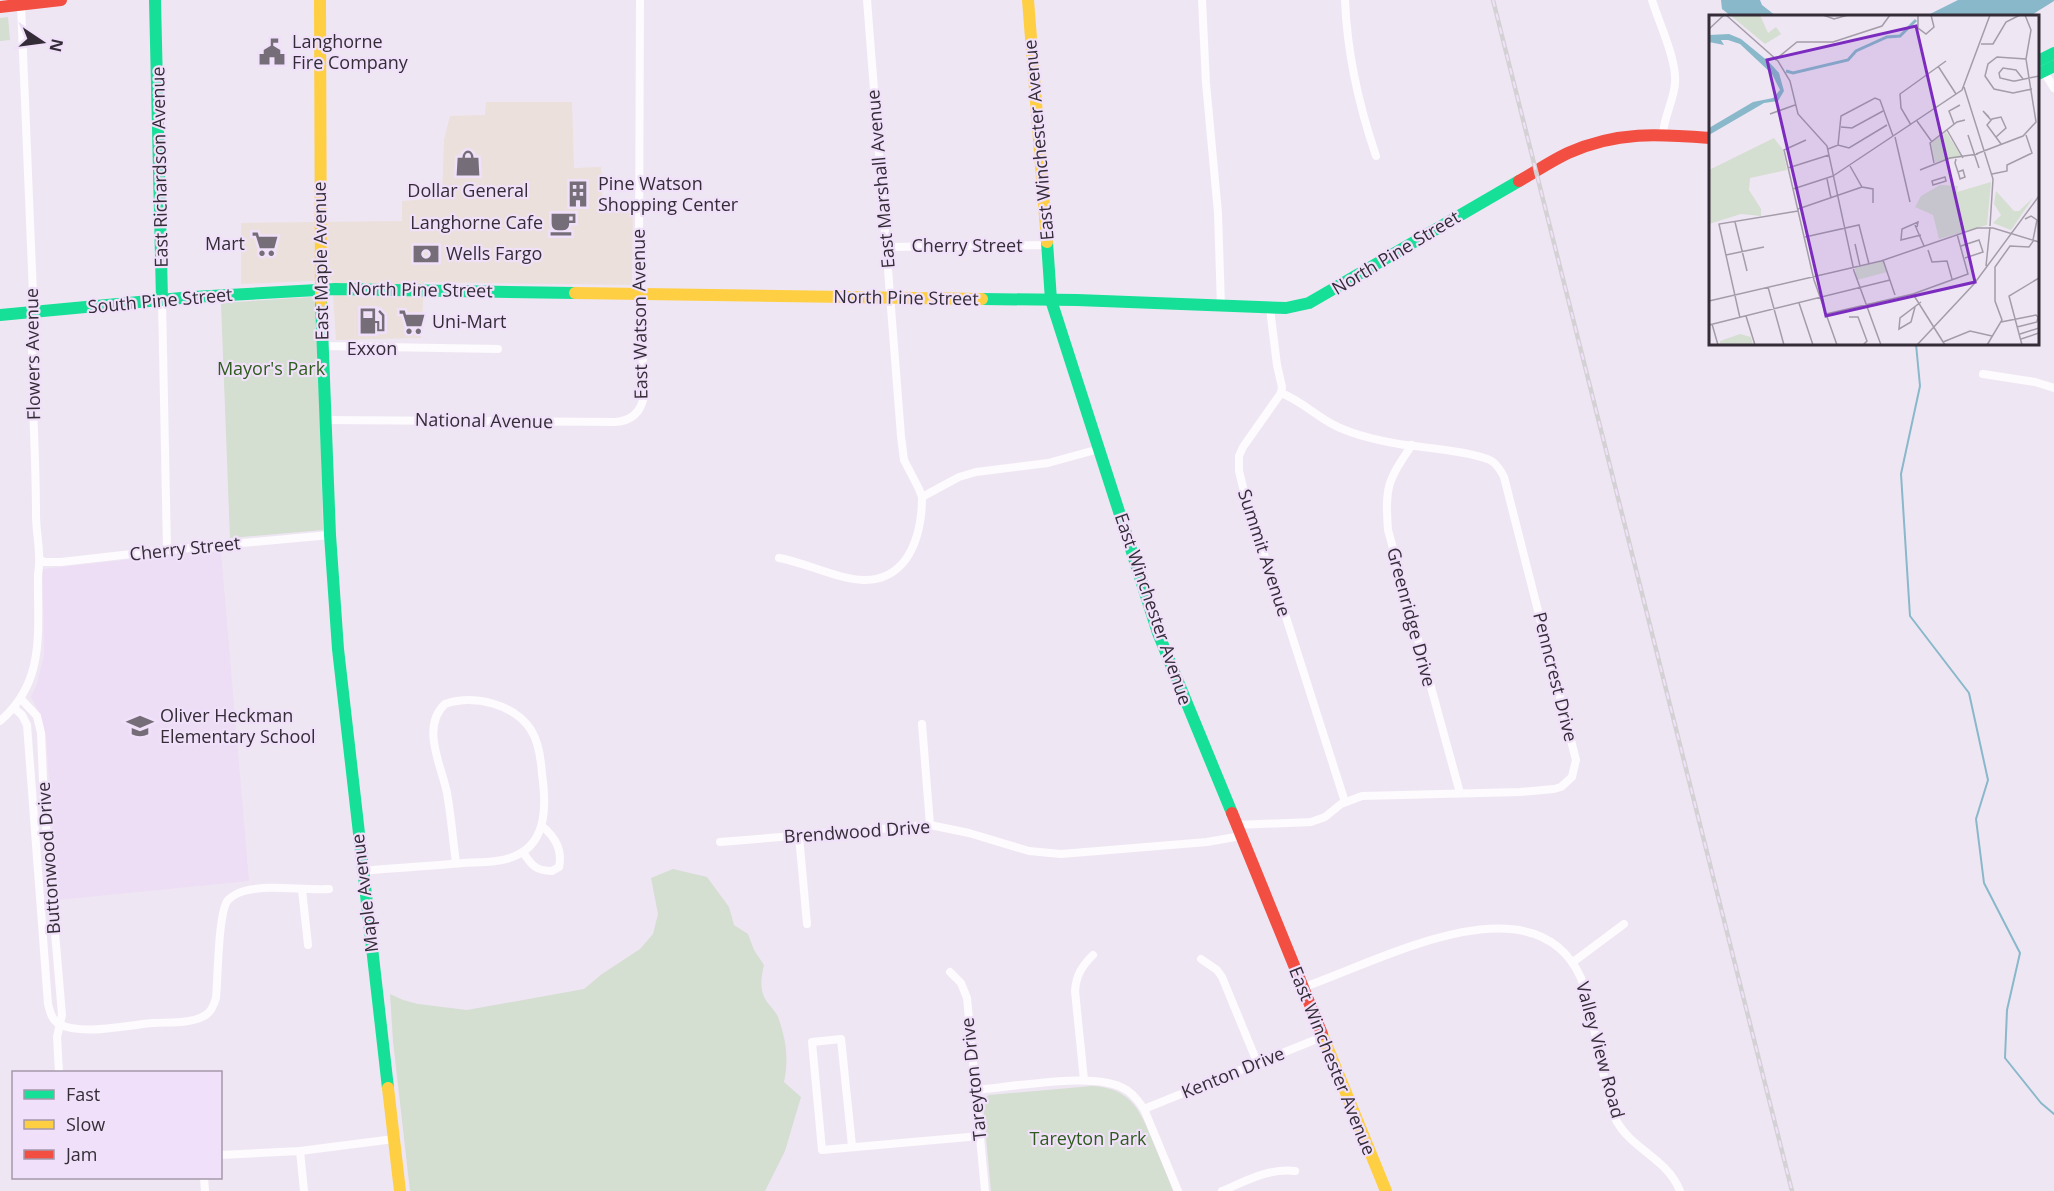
<svg xmlns="http://www.w3.org/2000/svg" width="2054" height="1191" font-family="'Open Sans',sans-serif">
  <rect width="100%" height="100%" fill="#efe6f3"/>
  <polygon fill="#ebe0db" points="486,102 572,102 574,168 601,167 603,206 633,206 632,285 424,282 421,338 336,340 332,280 241,284 241,223 402,221 402,201 442,198 444,140 450,116 485,115"/>
  <polygon fill="#edddf5" points="221,552 249,881 57,900 46,735 41,717 31,697 37,684 44,655 43,569 188,553"/>
  <g fill="#d4ded1">
    <polygon points="8,17 10,40 0,41 0,18"/>
    <polygon points="311,297 317,302 323,530 230,538 221,303"/>
    <path d="M673,869L707,877L729,907L734,925L748,934L754,950L764,965C761,978 759,990 767,1002C771,1007 776,1012 778,1017C786,1039 789,1059 784,1082L801,1097L785,1151L765,1191H410L393,1041L390,994L403,1000L418,1004L467,1010L584,989L602,974L640,949L653,934L658,914L651,878Z"/>
    <path d="M1092,1086C1131,1088 1140,1110 1153,1142C1160,1159 1167,1175 1173,1191H991L983,1104L985,1098L989,1095Z"/>
  </g>
  <g fill="#89b8ca">
    <polygon points="1721,0 1760,0 1762,5 1776,16 1731,16 1722,9"/>
    <polygon points="1958,0 2054,0 2054,1 2030,16 1926,16"/>
  </g>
  <g fill="none" stroke-linecap="round" stroke-linejoin="round">
    <polyline stroke="#89b8ca" stroke-width="2" points="1916,344 1920,386 1901,474 1910,616 1969,693 1988,780 1976,819 1984,883 2020,953 2007,1010 2005,1058 2041,1103 2054,1114"/>
    <g stroke="#fdfbfd" stroke-width="8">
      <polyline points="867,0 901,436 904,460 919,489 922,497"/>
      <polyline points="1202,0 1206,83 1218,213 1221,307"/>
      <path d="M1345,0C1347,52 1359,106 1376,156"/>
      <path d="M1652,0C1659,23 1677,60 1675,83C1674,100 1664,116 1663,134"/>
      <polyline points="2042,69 2054,88"/>
      <polyline points="887,247 1047,245"/>
      <polyline points="162,300 167,550"/>
      <polyline points="1270,309 1277,365 1282,387 1281,393 1243,447 1239,456 1239,471 1249,512 1284,611 1345,802"/>
      <polyline points="323,346 498,349"/>
      <polyline points="1983,374 2035,382 2054,388"/>
      <path d="M325,420L615,422C632,421 641,412 644,396L639,256L640,0"/>
      <path d="M1412,445C1387,481 1385,487 1388,530L1460,793"/>
      <path d="M779,558C821,565 874,603 906,559C919,540 922,519 922,497L959,477L976,472L1048,463L1099,449"/>
      <polyline points="41,560 44,562 61,562 167,550 330,535"/>
      <polyline points="21,699 37,716 41,733 44,803 62,1015 57,1037 59,1072"/>
      <path d="M14,708L22,715L27,725L48,1004C50,1012 52,1020 59,1024C82,1036 128,1025 153,1023C169,1022 189,1024 204,1016C211,1013 214,1005 216,998C218,978 218,912 228,900C237,891 250,889 263,888C285,887 307,890 329,889"/>
      <path d="M0,721C47,681 37,629 38,574C42,555 36,535 36,515C36,441 29,368 33,294L21,5"/>
      <polyline points="922,724 930,825"/>
      <path d="M1236,825L1311,822L1325,817L1341,804L1362,796L1520,792L1554,789L1561,787L1572,777L1576,760L1504,477C1501,471 1498,466 1493,462C1480,452 1418,447 1399,444C1376,440 1352,435 1332,424C1315,415 1300,400 1281,393"/>
      <polyline points="799,836 807,924"/>
      <polyline points="720,842 930,825 969,833 1029,851 1061,854 1207,842 1241,836"/>
      <path d="M523,852C531,865 536,871 552,871L559,867C563,850 554,836 542,826"/>
      <path d="M363,871C396,868 429,866 463,863C480,862 502,863 517,855C548,841 546,802 542,774C541,760 539,742 531,730C514,704 474,694 445,704C420,727 442,767 447,793C451,816 453,840 456,863"/>
      <polyline points="302,890 308,945"/>
      <polyline points="1201,959 1217,970 1222,977 1257,1062"/>
      <polyline points="1573,962 1624,924"/>
      <polyline points="950,972 961,983 967,998 985,1191"/>
      <path d="M1301,988C1375,964 1534,873 1581,978C1591,1010 1597,1043 1604,1076C1607,1090 1609,1107 1616,1120C1632,1150 1667,1158 1680,1191"/>
      <path d="M1084,1080L1075,991C1076,975 1082,966 1093,955"/>
      <path d="M976,1090C1012,1087 1090,1072 1121,1087C1131,1091 1138,1100 1144,1109L1178,1191"/>
      <polyline points="1144,1109 1322,1037"/>
      <polyline points="852,1146 841,1039 812,1042 822,1150 980,1136"/>
      <polyline points="300,1151 304,1191"/>
      <polyline points="220,1155 300,1151 394,1139"/>
      <polyline points="204,1178 205,1191"/>
      <path d="M1222,1191C1246,1181 1268,1168 1295,1171"/>
    </g>
    <g stroke="#16e098" stroke-width="12">
      <polyline points="155,0 162,300"/>
      <polyline points="2038,61 2054,53"/>
      <polyline points="2038,74 2054,66"/>
      <polyline points="1047,242 1051,300 1158,633 1232,813"/>
      <polyline points="982,299 1077,300 1286,308 1309,303 1519,181"/>
      <polyline points="321,301 330,535 338,649 388,1088"/>
      <polyline points="0,315 192,297 335,289 575,293"/>
    </g>
    <g stroke="#ffcf43" stroke-width="12">
      <polyline points="320,0 321,301"/>
      <polyline points="1028,0 1047,242"/>
      <polyline points="575,293 982,299"/>
      <polyline points="1322,1034 1386,1191"/>
      <polyline points="388,1088 400,1191"/>
    </g>
    <g stroke="#f24e42" stroke-width="12">
      <polyline points="0,7 61,0"/>
      <path d="M1519,181C1535,172 1551,161 1568,153C1617,131 1658,134 1710,138"/>
      <polyline points="1232,813 1322,1034"/>
    </g>
    <g stroke="#d3d1d4" stroke-width="4.5">
      <polyline id="rail" points="1493,0 1792,1191"/>
    </g>
    <use href="#rail" stroke="#f0e0f9" stroke-width="2" stroke-dasharray="7" stroke-linecap="butt"/>
  </g>
  <defs>
    <g id="civic-bare" transform="scale(2.07)"><path d="M-.6-6.5H3V-4.5H.6V-3L4-1V1h2V6H-6V1h2V-1L-.6-3ZM-1.2 2.5V6h2.4V2.5Z" fill="#756e79" stroke="#f0e0f9" stroke-width="2.5" paint-order="stroke"/></g>
    <g id="shop-bare" transform="scale(2.07)"><path d="M-5-2.5h2.3a2.7 3.5 0 0 1 5.4 0H5L5.5 6h-11ZM-1.5-2.5h3a1.5 2.3 0 0 0-3 0Z" fill="#756e79" stroke="#f0e0f9" stroke-width="2.5" paint-order="stroke"/></g>
    <g id="building-bare" transform="scale(2.07)"><path d="M-4-6H4V6H1V3H-1V6H-4ZM-2.5-4.3h1.7v1.8h-1.7ZM.8-4.3h1.7v1.8H.8ZM-2.5-1h1.7V.8h-1.7ZM.8-1h1.7V.8H.8Z" fill="#756e79" stroke="#f0e0f9" stroke-width="2.5" paint-order="stroke"/></g>
    <g id="cafe-bare" transform="scale(2.07)"><path d="M-5.5-4.5H6V0H3Q3 3.5 0 3.5H-2.5Q-5.5 3.5-5.5 0ZM3-3.2v2h1.7v-2ZM-6 4.5H4V6H-6Z" fill="#756e79" stroke="#f0e0f9" stroke-width="2.5" paint-order="stroke"/></g>
    <g id="supermarket-bare" transform="scale(2.07)"><path d="M-6-5.5h2.5l.6 2H6L4.5 2H-2.5L-4.4-4H-6ZM-1.5 3.2a1.3 1.3 0 1 0 .1 0ZM3 3.2a1.3 1.3 0 1 0 .1 0Z" fill="#756e79" stroke="#f0e0f9" stroke-width="2.5" paint-order="stroke"/></g>
    <g id="bank-bare" transform="scale(2.07)"><path d="M-6-4H6V4H-6ZM0-2.3a2.3 2.3 0 1 0 0 4.6a2.3 2.3 0 1 0 0-4.6Z" fill="#756e79" stroke="#f0e0f9" stroke-width="2.5" paint-order="stroke"/></g>
    <g id="fuel-bare" transform="scale(2.07)"><path d="M-5.5-6h7V0h2V4h1.3V-2.5L3-4.5l.8-.8L6-3V5H2.5V1h-1V6h-7ZM-4.2-4.7v3.2H.2V-4.7Z" fill="#756e79" stroke="#f0e0f9" stroke-width="2.5" paint-order="stroke"/></g>
    <g id="school-bare" transform="scale(2.07)"><path d="M0-5L7-2L0 1L-7-2ZM-4 1L0 2.5L4 1V4Q0 6-4 4Z" fill="#756e79" stroke="#f0e0f9" stroke-width="2.5" paint-order="stroke"/></g>
  </defs>
  <g fill-rule="evenodd">
    <use href="#civic-bare" x="272" y="52"/>
    <use href="#shop-bare" x="468" y="163"/>
    <use href="#building-bare" x="578" y="194"/>
    <use href="#cafe-bare" x="563" y="223"/>
    <use href="#supermarket-bare" x="265" y="244"/>
    <use href="#bank-bare" x="426" y="254"/>
    <use href="#fuel-bare" x="372" y="321"/>
    <use href="#supermarket-bare" x="412" y="322"/>
    <use href="#school-bare" x="140" y="726"/>
  </g>
  <g text-anchor="middle" stroke-width="4.5" stroke-linejoin="round" paint-order="stroke">
    <g font-size="18" fill="#342d37" stroke="#f0e0f9" text-anchor="start">
      <text x="292" y="48">Langhorne<tspan x="292" dy="21">Fire Company</tspan></text>
      <text x="598" y="190">Pine Watson<tspan x="598" dy="21">Shopping Center</tspan></text>
      <text x="468" y="197" text-anchor="middle">Dollar General</text>
      <text x="543" y="229" text-anchor="end">Langhorne Cafe</text>
      <text x="245" y="250" text-anchor="end">Mart</text>
      <text x="446" y="260">Wells Fargo</text>
      <text x="432" y="328">Uni-Mart</text>
      <text x="372" y="355" text-anchor="middle">Exxon</text>
      <text x="160" y="722">Oliver Heckman<tspan x="160" dy="21">Elementary School</tspan></text>
    </g>
    <g font-size="18" fill="#342d37" stroke="#f0e0f9">
      <text transform="translate(1039 140) rotate(-95)" y="6">East Winchester Avenue</text>
      <text transform="translate(160 167) rotate(-91)" y="6">East Richardson Avenue</text>
      <text transform="translate(881 179) rotate(-95)" y="6">East Marshall Avenue</text>
      <text x="967" y="252">Cherry Street</text>
      <text transform="translate(1396 253) rotate(-31)" y="6">North Pine Street</text>
      <text transform="translate(321 261) rotate(-91)" y="6">East Maple Avenue</text>
      <text transform="translate(420 290) rotate(1)" y="6">North Pine Street</text>
      <text transform="translate(906 298) rotate(1)" y="6">North Pine Street</text>
      <text transform="translate(160 301) rotate(-5)" y="6">South Pine Street</text>
      <text transform="translate(640 314) rotate(-91)" y="6">East Watson Avenue</text>
      <text transform="translate(33 354) rotate(-91)" y="6">Flowers Avenue</text>
      <text transform="translate(484 421) rotate(1)" y="6">National Avenue</text>
      <text transform="translate(185 549) rotate(-6)" y="6">Cherry Street</text>
      <text transform="translate(1264 553) rotate(72)" y="6">Summit Avenue</text>
      <text transform="translate(1153 609) rotate(71)" y="6">East Winchester Avenue</text>
      <text transform="translate(1411 617) rotate(75)" y="6">Greenridge Drive</text>
      <text transform="translate(1555 677) rotate(76)" y="6">Penncrest Drive</text>
      <text transform="translate(857 832) rotate(-4)" y="6">Brendwood Drive</text>
      <text transform="translate(49 858) rotate(-94)" y="6">Buttonwood Drive</text>
      <text transform="translate(365 893) rotate(-97)" y="6">Maple Avenue</text>
      <text transform="translate(1600 1050) rotate(75)" y="6">Valley View Road</text>
      <text transform="translate(1332 1061) rotate(68)" y="6">East Winchester Avenue</text>
      <text transform="translate(1233 1073) rotate(-22)" y="6">Kenton Drive</text>
      <text transform="translate(974 1079) rotate(-96)" y="6">Tareyton Drive</text>
    </g>
    <g font-size="18" fill="#2e5c1c" stroke="#f0e0f9">
      <text x="271" y="375">Mayor's Park</text>
      <text x="1088" y="1145">Tareyton Park</text>
    </g>
  </g>
  <g transform="translate(1709 15)">
    <rect width="330" height="330" fill="#efe6f3"/>
    <path d="M21,0H51L59,18L67,12L72,19L56,29ZM237,117L253,142L226,147L222,128ZM65,123L74,135L78,155L41,163L40,175L52,194V201L32,199L0,209V155ZM282,167L278,210L230,224L224,200L206,192L212,181L231,170L249,171L248,177ZM287,176L305,196H310L324,183L302,215L284,208L292,200L285,189ZM174,246L178,257L148,265L146,253ZM31,319L42,322L44,330H11V326Z" fill="#d4ded1"/>
    <path d="M20,19L32,24L60,47L70,58L75,76L69,86L55,88L0,120V113L44,87L64,83L71,75L63,59L31,29L19,25H12L15,30L0,27V20Z" fill="#89b8ca"/>
    <path fill="none" stroke="#89b8ca" stroke-width="3" d="M77,56L84,58L139,45L147,36L178,22L191,21L207,5"/>
    <path fill="none" stroke="#a49ca8" stroke-width="1.5" d="M17,0L69,46L81,66L89,99L118,131L145,256L172,330M114,0L125,4L139,0M209,0V13L217,19L225,12L222,0M0,14L15,0M272,29H284L297,7L311,0M317,44L288,42L279,49L276,61L285,74L304,78L323,74M66,45L88,27H124L173,11L181,0M229,51L247,79M314,64L307,55L294,53L290,58L291,63L304,66H306L330,61M255,72L284,164L281,211M61,99L86,90M280,102L274,96L282,105M208,106L223,127M245,109L240,96L251,90M202,110L192,93L191,79L237,46M132,112L143,113L174,96M238,115L254,143M259,120L270,153M186,122L201,187M287,122L297,113L292,102L283,104L278,110L292,129M97,125L75,135L105,265L128,330M129,130L132,101L166,83L171,85L184,121M119,134L129,130L140,133L178,110M267,139L314,121L327,107L317,44L322,15L316,0M247,144L246,148L250,160L251,164L256,162L254,155L249,157M225,148L221,128L248,107L256,105M141,151L153,172L164,174V188M79,153L120,140M211,155L241,143L269,139M283,159L298,156V150L323,138L317,120M124,161L253,75L281,0M236,162L237,166L224,170L223,166ZM118,164L122,183M84,174L124,161M89,194L153,172M316,204L322,201L328,205L324,225M26,207L38,256M206,210L215,231M208,212L209,207L193,214L192,225L212,220M96,222L150,210L160,249M146,229L151,251M252,231L270,225L274,237L256,243M219,235L223,247L238,246L243,264M17,240L55,232M174,245L186,280M277,251L281,212M59,272L75,330M204,279L259,259L248,219M204,279L236,330M0,286L172,246L268,213H284L330,227M90,288L104,330M206,292L202,307L190,314L191,303L212,287M117,299L204,279M37,301L46,330M140,302H149L158,326L154,330M31,303L10,209L89,196M292,307L327,300L330,303M3,309L9,330M0,310L181,265M308,312L328,307L329,302M311,319L330,313M312,324L330,318M234,327L261,316L283,321M208,330L265,269L330,181M278,330L293,305L286,286V252L301,231L320,232L325,225M313,330L300,281L330,263"/>
    <path fill="#7b2cbf" fill-opacity="0.15" stroke="#7b2cbf" stroke-width="3" d="M207,11L266,267L117,301L58,45Z"/>
    <rect width="330" height="330" fill="none" stroke="#342d37" stroke-width="3"/>
  </g>
  <rect x="12" y="1071" width="210" height="108" fill="#f0e0f9" stroke="#a598ab" stroke-width="1.5"/>
  <rect x="24" y="1090" width="30" height="9" fill="#16e098" stroke="#a598ab" stroke-width="1.5"/>
  <text x="66" y="1101" font-size="18" fill="#342d37">Fast</text>
  <rect x="24" y="1120" width="30" height="9" fill="#ffcf43" stroke="#a598ab" stroke-width="1.5"/>
  <text x="66" y="1131" font-size="18" fill="#342d37">Slow</text>
  <rect x="24" y="1150" width="30" height="9" fill="#f24e42" stroke="#a598ab" stroke-width="1.5"/>
  <text x="66" y="1161" font-size="18" fill="#342d37">Jam</text>
  <g transform="translate(42 42) rotate(103)" stroke="#f0e0f9" stroke-width="4.5" paint-order="stroke">
  <path d="M0-4.5L10 22L0 15L-10 22Z" fill="#342d37"/>
  <text y="-9" font-size="16" font-weight="bold" text-anchor="middle" fill="#342d37">N</text>
  </g>
</svg>
